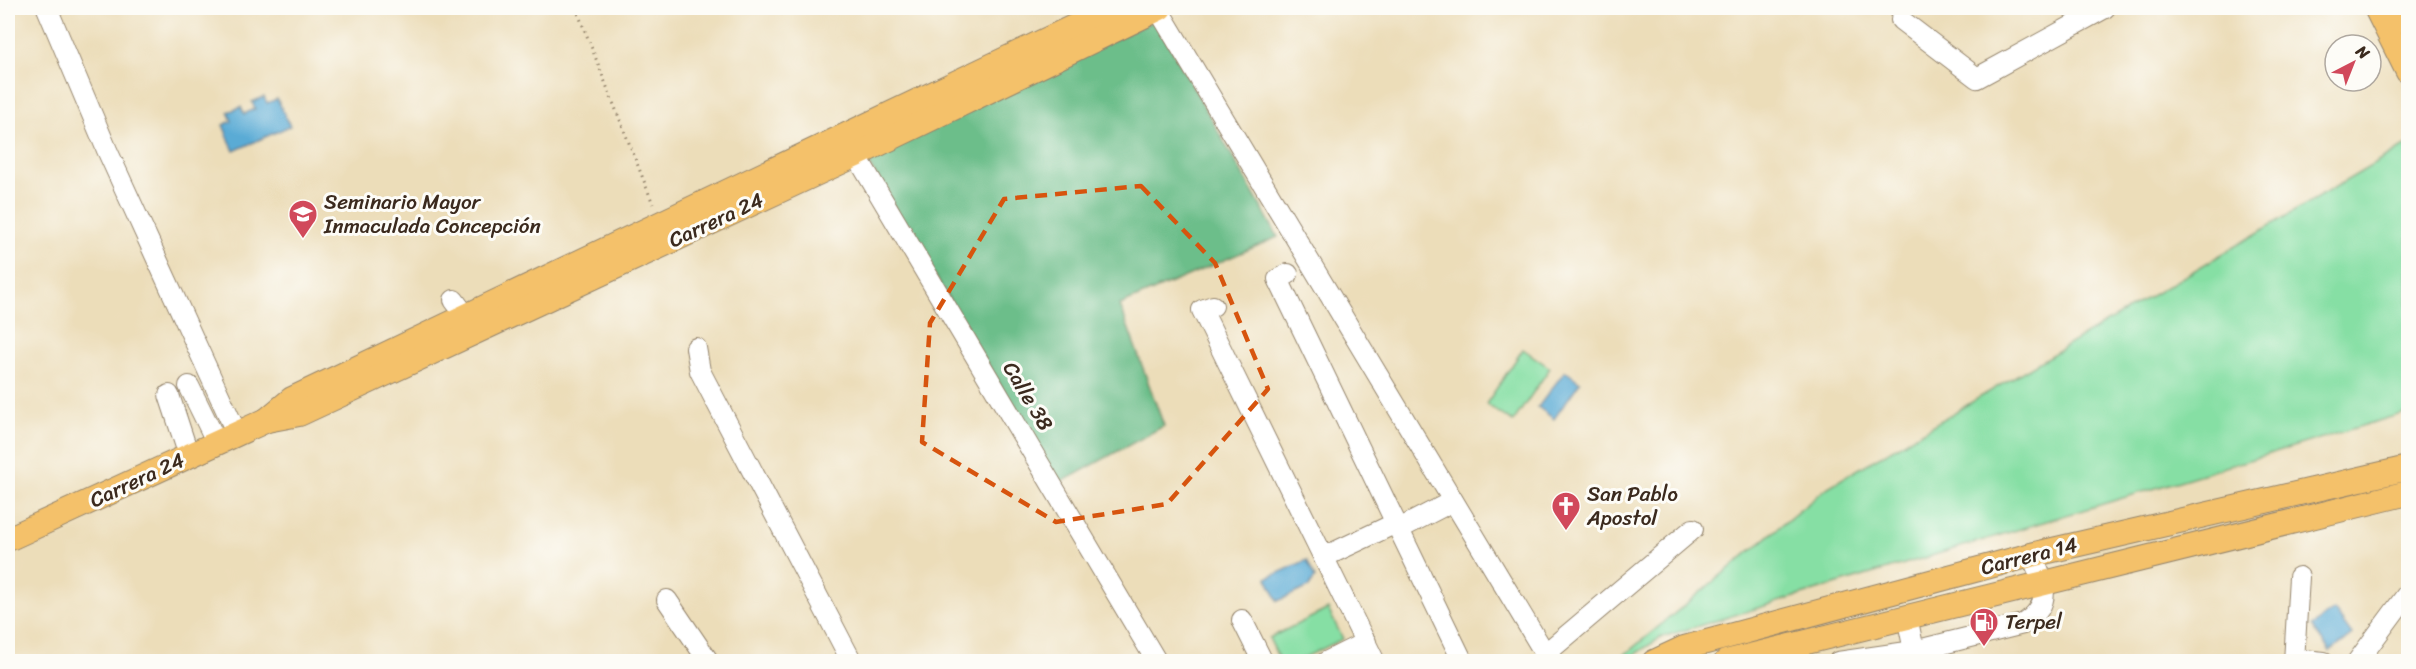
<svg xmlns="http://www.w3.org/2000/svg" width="2416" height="669" font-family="Sriracha,sans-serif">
  <rect width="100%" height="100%" fill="#fdfcf7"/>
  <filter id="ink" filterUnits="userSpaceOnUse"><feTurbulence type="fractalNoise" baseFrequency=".0167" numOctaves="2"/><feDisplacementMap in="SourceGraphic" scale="12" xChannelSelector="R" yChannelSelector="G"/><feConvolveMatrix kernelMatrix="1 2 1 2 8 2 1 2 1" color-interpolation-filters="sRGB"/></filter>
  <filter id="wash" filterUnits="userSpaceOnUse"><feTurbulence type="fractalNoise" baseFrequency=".008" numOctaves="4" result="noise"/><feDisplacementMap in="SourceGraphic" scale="24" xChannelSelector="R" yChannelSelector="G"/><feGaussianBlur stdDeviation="1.35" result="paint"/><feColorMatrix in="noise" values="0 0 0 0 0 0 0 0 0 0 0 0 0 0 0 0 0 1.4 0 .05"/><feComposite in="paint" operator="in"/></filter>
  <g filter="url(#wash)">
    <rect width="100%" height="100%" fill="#ecddb9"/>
    <g fill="#86dfa4" stroke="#608461" stroke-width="1.5">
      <polygon points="2408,144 2408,412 1662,637 1624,661 1617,661 1828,487"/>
      <polygon points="1523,349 1550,368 1513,422 1486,404"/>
      <polygon points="1328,609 1343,639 1297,661 1280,661 1269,638"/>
    </g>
    <polygon fill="#6cbe8a" stroke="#547454" stroke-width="1.5" points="1155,20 1278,237 1120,305 1164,426 1058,484 866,159"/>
    <g fill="#5aabd5" stroke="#4a6a7a" stroke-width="1.5">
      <polygon points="264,97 267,103 277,99 290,126 234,151 223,125 232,121 228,112 241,107 244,114 255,109 252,102"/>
      <polygon points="1565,371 1580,382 1554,419 1538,407"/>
      <polygon points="1307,560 1315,578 1309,587 1278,601 1267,578"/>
      <polygon points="2334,610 2352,635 2330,652 2312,626"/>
    </g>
  </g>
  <g filter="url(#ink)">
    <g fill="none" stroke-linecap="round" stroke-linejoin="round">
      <g stroke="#94846c" stroke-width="22">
        <g id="minor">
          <polyline points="47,8 107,150 237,434"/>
          <polyline points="1158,9 1550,662"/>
          <polyline points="1901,20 1977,78 2105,8"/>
          <polyline points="856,155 1157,662"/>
          <polyline points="1288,274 1278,279 1463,662"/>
          <polyline points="454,300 465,315"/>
          <polyline points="1213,306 1202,310 1375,662"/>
          <polyline points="696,348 700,371 852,662"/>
          <polyline points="189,386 217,443"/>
          <polyline points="169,395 189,456"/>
          <polyline points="1399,529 1453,501"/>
          <polyline points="1324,557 1396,523"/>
          <polyline points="667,600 709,662"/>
          <polyline points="1907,616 1914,651"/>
          <polyline points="1242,620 1263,662"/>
          <polyline points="1776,649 1794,662"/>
          <polyline points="1545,654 1693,529"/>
          <polyline points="2294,659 2324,662"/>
          <polyline points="1326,662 1366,642"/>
          <path d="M1838,662L1914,651L2023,624C2054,604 2045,583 2031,555"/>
          <polyline points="2294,662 2299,577"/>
          <polyline points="2357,662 2408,593"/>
        </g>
      </g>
      <g stroke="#94846c" stroke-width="26">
        <g id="major">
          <polyline points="2376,8 2408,72"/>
          <polyline points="2401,8 2408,22"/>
          <polyline points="267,420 292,399 1113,8"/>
          <polyline points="8,539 267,420 299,414 856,155 1160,8"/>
          <polyline points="1654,662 1684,648 2031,555 2408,468"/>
          <polyline points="1726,662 2408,493"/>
        </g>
      </g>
      <polyline stroke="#94846c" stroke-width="3" stroke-dasharray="1.5 4.5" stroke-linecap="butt" points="576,8 653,204"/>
      <use href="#minor" stroke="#fff" stroke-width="20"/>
      <use href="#major" stroke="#f4c16a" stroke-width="24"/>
    </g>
  </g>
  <path fill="none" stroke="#d7540e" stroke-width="4.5" stroke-dasharray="12 8" stroke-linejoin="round" d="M1141,186L1215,263L1268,389L1167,504L1056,522L922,442L930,323L1004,199Z"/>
  <defs>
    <g id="university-pin" transform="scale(1.5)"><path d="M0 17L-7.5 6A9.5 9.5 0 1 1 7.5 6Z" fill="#d1495b" stroke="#fdfcf7"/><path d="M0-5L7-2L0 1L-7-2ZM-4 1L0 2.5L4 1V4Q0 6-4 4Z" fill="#fff"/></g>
    <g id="church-pin" transform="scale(1.5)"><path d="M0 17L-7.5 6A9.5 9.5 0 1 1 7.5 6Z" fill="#d1495b" stroke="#fdfcf7"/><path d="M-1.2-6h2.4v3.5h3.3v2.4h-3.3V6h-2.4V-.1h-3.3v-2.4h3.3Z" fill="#fff"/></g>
    <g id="fuel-pin" transform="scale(1.5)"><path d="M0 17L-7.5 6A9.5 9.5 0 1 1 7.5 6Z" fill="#d1495b" stroke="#fdfcf7"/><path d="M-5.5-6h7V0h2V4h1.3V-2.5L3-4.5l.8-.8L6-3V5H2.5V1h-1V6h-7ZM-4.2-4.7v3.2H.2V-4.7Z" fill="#fff"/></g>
  </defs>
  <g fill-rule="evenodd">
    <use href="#university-pin" x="303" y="214"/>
    <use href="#church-pin" x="1566" y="506"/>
    <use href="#fuel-pin" x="1984" y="622"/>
  </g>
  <g text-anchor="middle" stroke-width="6" stroke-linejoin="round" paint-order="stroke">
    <g font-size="21" fill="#3b2a1e" stroke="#fdfcf7" text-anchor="start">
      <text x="324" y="209">Seminario Mayor<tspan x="324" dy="24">Inmaculada Concepción</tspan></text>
      <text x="1587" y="501">San Pablo<tspan x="1587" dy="24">Apostol</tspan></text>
      <text x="2005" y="629">Terpel</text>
    </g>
    <g font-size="21" fill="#3b2a1e" stroke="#fdfcf7">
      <text transform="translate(716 220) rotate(-25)" y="7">Carrera 24</text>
      <text transform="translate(1028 396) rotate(59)" y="7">Calle 38</text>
      <text transform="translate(137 480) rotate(-25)" y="7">Carrera 24</text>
      <text transform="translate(2029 556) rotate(-14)" y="7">Carrera 14</text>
    </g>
  </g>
  <rect width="2416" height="669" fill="none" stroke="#fdfcf7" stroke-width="30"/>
  <g transform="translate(2353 63) rotate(42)"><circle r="28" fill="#fdfcf7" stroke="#afa8a0" stroke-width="1.5"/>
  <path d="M0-4.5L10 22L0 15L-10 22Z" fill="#d1495b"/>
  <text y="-9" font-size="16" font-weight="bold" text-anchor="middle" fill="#3b2a1e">N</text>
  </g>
</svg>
